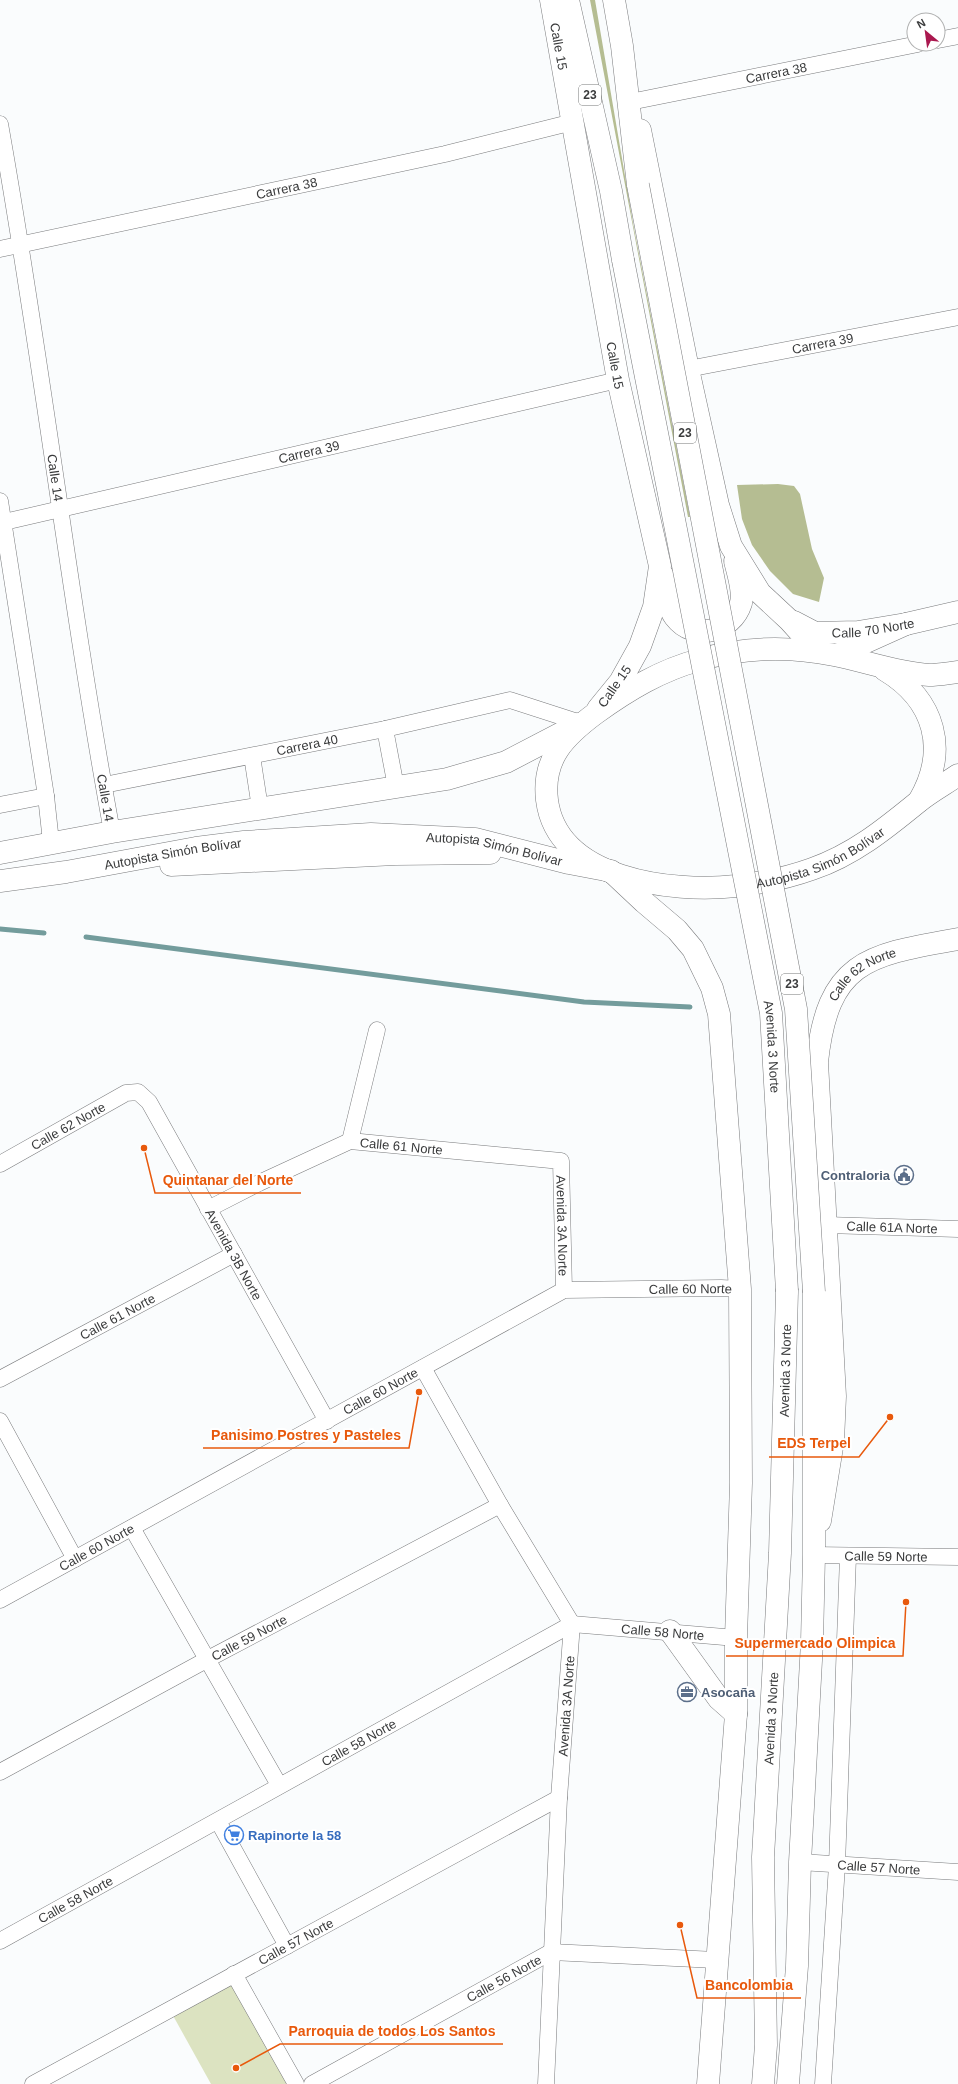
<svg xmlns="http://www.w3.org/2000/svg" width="958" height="2084" font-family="Arial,sans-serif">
  <rect width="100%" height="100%" fill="#fafcfd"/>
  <polygon fill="#dce3c1" points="234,1977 293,2084 211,2084 171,2012"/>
  <g fill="#b5bd92">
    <polygon points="590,0 595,0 633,223 690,517 688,517"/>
    <polygon points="778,484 794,486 800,494 812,549 824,578 819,602 793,594 770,571 752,545 742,519 737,485"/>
  </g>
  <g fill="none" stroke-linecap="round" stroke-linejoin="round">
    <g stroke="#739c9c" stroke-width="5">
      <polyline points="0,929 44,933"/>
      <polyline points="86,937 584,1002 690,1007"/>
    </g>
    <g stroke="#797a7c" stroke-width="17">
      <g id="street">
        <polyline points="938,40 958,36"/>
        <path id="s1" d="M635,101L918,44"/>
        <path id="s2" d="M0,124C42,359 69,597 112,832"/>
        <path id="s3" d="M0,249L445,154L573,122"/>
        <path id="s4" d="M688,369L958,317"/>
        <polyline points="0,501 46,796 51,842"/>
        <path id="s5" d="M0,523L618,380"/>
        <polyline points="385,729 396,787"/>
        <polyline points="252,756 260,808"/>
        <path id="s6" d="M104,785L385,729L510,700L581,723"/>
        <polyline points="0,805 46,796"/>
        <polyline points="350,1141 377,1030"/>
        <path id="s7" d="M0,1164L126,1093L138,1092L149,1102L327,1421"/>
        <path id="s8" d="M208,1209L259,1183L350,1141L561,1161L564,1290"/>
        <path id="s9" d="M826,1225L958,1229"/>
        <polyline points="423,1368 500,1505 572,1624 559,1798 546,2084"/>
        <path id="s10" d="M0,1379L234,1254"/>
        <polyline points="0,1421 75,1559"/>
        <polyline points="132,1528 279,1785"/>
        <path id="s11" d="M814,1555L958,1557"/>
        <path id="s12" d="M0,1600L564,1290L721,1288L740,1289"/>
        <path id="s13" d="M0,1772L208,1659L500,1505"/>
        <polyline points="218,1821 287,1946"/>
        <path id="s14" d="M800,1862L958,1872"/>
        <path id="s15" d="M0,1941L572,1624L736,1638"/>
        <polyline points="234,1974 296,2084"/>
        <path id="s16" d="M33,2084L559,1798"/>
        <path id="s17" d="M312,2084L551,1952L716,1960"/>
        <polyline points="823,2084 837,1865 848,1556"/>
      </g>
    </g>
    <g stroke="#797a7c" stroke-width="23">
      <g id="secondary">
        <path id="s18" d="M551,0L618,380L660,566L654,607L640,646L620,682L598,709"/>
        <polyline points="640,130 688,369 718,505 731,546 760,593 789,620 817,651"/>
        <path d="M663,576C666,590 667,606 675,617C694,642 732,632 741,603C744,590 738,574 735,561"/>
        <path id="s19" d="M794,622L815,633L858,632L906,624L958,612"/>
        <polyline points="0,853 112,832 447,779 506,762 579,724"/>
        <polyline points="171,865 395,854 490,853"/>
        <path id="s20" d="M0,881L66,872L196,848L244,842L371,834L475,839L569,863L611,871L644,902L677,930L693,949L712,988L719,1014L740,1289L741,1483L736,1638V1714L708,2084"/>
        <path id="s21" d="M820,1521L833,1441L835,1396L817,1062C828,960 868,955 958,939"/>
        <polyline points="670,1631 719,1699 736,1714"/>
      </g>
    </g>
    <g stroke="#797a7c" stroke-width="23">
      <g id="primary">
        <polyline points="568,0 611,191 623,260"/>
        <polyline points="614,0 622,46 638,185"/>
        <polyline points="837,655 906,624"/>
        <path d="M885,670C935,700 949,750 919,801"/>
        <path id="s22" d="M958,672C949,673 938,675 929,675C897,673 865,661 834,655C789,646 743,647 699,660C661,670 628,690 596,713C565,736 542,758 547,800C557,880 672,893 736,886C762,883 787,878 812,869C853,855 885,829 918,802C930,792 945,784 958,775"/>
        <path id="s23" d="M763,2084L766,2045L763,1857L780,1553L787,1291"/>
        <polyline points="788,2084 797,1966 800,1862 812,1642 814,1555 814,1292"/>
      </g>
    </g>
    <use href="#street" stroke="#fff" stroke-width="16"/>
    <use href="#secondary" stroke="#fff" stroke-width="22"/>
    <use href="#primary" stroke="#fff" stroke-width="22"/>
    <g stroke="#797a7c" stroke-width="23" stroke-linecap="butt">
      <g id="primary-bridge">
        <polyline points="638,185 796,1009 814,1292"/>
        <path id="s24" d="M623,260L771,1013L787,1291"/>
      </g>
    </g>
    <use href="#primary-bridge" stroke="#fff" stroke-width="22"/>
  </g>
  <defs>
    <g id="civic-ring" transform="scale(1)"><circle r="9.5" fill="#fff" stroke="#5c6f8a" stroke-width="1.5"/><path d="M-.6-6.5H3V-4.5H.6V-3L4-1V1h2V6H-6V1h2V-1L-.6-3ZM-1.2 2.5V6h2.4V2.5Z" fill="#5c6f8a"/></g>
    <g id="office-ring" transform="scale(1)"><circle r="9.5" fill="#fff" stroke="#5c6f8a" stroke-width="1.5"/><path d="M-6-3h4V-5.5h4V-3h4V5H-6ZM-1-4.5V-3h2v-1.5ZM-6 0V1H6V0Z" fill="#5c6f8a"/></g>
    <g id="supermarket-ring" transform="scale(1)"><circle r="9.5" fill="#fff" stroke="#3f7fe0" stroke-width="1.5"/><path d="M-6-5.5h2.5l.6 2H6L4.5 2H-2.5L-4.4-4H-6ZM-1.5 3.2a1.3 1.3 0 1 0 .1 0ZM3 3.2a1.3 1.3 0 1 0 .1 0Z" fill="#3f7fe0"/></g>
  </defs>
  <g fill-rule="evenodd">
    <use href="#civic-ring" x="904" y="1175"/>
    <use href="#office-ring" x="687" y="1692"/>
    <use href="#supermarket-ring" x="234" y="1835"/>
  </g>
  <g text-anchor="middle" stroke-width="4" stroke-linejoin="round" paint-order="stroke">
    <g fill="#fff" stroke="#757676" stroke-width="1">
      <rect x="579" y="85" width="22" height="20" rx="3"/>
      <rect x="674" y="423" width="22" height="20" rx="3"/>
      <rect x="781" y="974" width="22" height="20" rx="3"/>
    </g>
    <g font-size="12" font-weight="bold" fill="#3a3b3c">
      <text x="590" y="99">23</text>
      <text x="685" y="437">23</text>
      <text x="792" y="988">23</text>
    </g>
    <g font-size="13" fill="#3a3b3c" stroke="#fff">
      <text dy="5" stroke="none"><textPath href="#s18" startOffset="47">Calle 15</textPath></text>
      <text dy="5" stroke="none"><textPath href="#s1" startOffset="144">Carrera 38</textPath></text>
      <text dy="5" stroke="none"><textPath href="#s3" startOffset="293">Carrera 38</textPath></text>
      <text dy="5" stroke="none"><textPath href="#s4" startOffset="137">Carrera 39</textPath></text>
      <text dy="5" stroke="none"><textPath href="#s18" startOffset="371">Calle 15</textPath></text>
      <text dy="5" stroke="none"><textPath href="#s5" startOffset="317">Carrera 39</textPath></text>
      <text dy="5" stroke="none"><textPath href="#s2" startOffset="358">Calle 14</textPath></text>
      <text dy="5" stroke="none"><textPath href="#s19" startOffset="82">Calle 70 Norte</textPath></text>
      <text transform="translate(614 686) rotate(-55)" y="5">Calle 15</text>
      <text dy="5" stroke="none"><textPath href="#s6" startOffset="207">Carrera 40</textPath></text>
      <text dy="5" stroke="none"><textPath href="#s2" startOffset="682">Calle 14</textPath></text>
      <text dy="5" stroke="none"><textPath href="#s20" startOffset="499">Autopista Simón Bolívar</textPath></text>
      <text dy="5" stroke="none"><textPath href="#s20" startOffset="175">Autopista Simón Bolívar</textPath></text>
      <text dy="5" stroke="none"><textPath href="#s22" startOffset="803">Autopista Simón Bolívar</textPath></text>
      <text dy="5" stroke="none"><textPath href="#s21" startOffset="566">Calle 62 Norte</textPath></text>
      <text dy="5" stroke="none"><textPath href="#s24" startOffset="801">Avenida 3 Norte</textPath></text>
      <text dy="5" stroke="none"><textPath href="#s7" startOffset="78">Calle 62 Norte</textPath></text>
      <text dy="5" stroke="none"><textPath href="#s8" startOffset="209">Calle 61 Norte</textPath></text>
      <text dy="5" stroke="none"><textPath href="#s8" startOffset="434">Avenida 3A Norte</textPath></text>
      <text dy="5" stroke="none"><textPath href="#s9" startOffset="66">Calle 61A Norte</textPath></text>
      <text dy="5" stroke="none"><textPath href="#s7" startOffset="346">Avenida 3B Norte</textPath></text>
      <text dy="5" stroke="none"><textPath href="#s12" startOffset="770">Calle 60 Norte</textPath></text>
      <text dy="5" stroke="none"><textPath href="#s10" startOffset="133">Calle 61 Norte</textPath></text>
      <text dy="5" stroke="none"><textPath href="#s23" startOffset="714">Avenida 3 Norte</textPath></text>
      <text dy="5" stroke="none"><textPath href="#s12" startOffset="434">Calle 60 Norte</textPath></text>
      <text dy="5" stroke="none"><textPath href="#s12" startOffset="110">Calle 60 Norte</textPath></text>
      <text dy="5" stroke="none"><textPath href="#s11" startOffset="72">Calle 59 Norte</textPath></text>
      <text dy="5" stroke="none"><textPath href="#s15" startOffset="745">Calle 58 Norte</textPath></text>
      <text dy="5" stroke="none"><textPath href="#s13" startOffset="283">Calle 59 Norte</textPath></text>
      <text transform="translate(566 1706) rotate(-86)" y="5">Avenida 3A Norte</text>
      <text dy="5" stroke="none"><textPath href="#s23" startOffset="366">Avenida 3 Norte</textPath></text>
      <text dy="5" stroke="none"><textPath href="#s15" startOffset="410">Calle 58 Norte</textPath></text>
      <text dy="5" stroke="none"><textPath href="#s14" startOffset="79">Calle 57 Norte</textPath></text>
      <text dy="5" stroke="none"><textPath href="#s15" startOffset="86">Calle 58 Norte</textPath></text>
      <text dy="5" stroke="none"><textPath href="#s16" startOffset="299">Calle 57 Norte</textPath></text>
      <text dy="5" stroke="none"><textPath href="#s17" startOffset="219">Calle 56 Norte</textPath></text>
    </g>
    <g font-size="13" font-weight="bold" fill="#4e5e75" stroke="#fff" text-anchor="end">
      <text x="890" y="1180">Contraloria</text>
      <text x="701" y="1697" text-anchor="start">Asocaña</text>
    </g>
    <g font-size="13" font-weight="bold" fill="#366cbe" stroke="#fff" text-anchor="start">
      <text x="248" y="1840">Rapinorte la 58</text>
    </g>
  </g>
  <path fill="none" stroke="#e8590c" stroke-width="1.5" d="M144 1148L155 1193H301M419 1392L409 1448H203M890 1417L859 1457H769M906 1602L903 1656H726M680 1925L697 1998H801M236 2068L280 2044H503"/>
  <g fill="#e8590c" stroke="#fff" stroke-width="1.5">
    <circle cx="144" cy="1148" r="4"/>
    <circle cx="419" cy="1392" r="4"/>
    <circle cx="890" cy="1417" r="4"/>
    <circle cx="906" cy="1602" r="4"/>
    <circle cx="680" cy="1925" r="4"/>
    <circle cx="236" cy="2068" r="4"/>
  </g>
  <g font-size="14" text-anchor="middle" font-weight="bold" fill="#e8590c" stroke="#fff" stroke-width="4" stroke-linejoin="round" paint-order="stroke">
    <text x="228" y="1185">Quintanar del Norte</text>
    <text x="306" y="1440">Panisimo Postres y Pasteles</text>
    <text x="814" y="1448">EDS Terpel</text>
    <text x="815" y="1648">Supermercado Olimpica</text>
    <text x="749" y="1990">Bancolombia</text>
    <text x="392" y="2036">Parroquia de todos Los Santos</text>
  </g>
  <g transform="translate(926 32) rotate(331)"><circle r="19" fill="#ffffff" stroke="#b0b1b1"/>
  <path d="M0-3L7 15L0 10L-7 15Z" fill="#aa184f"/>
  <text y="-6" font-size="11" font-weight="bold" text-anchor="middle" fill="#3a3b3c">N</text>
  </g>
</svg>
